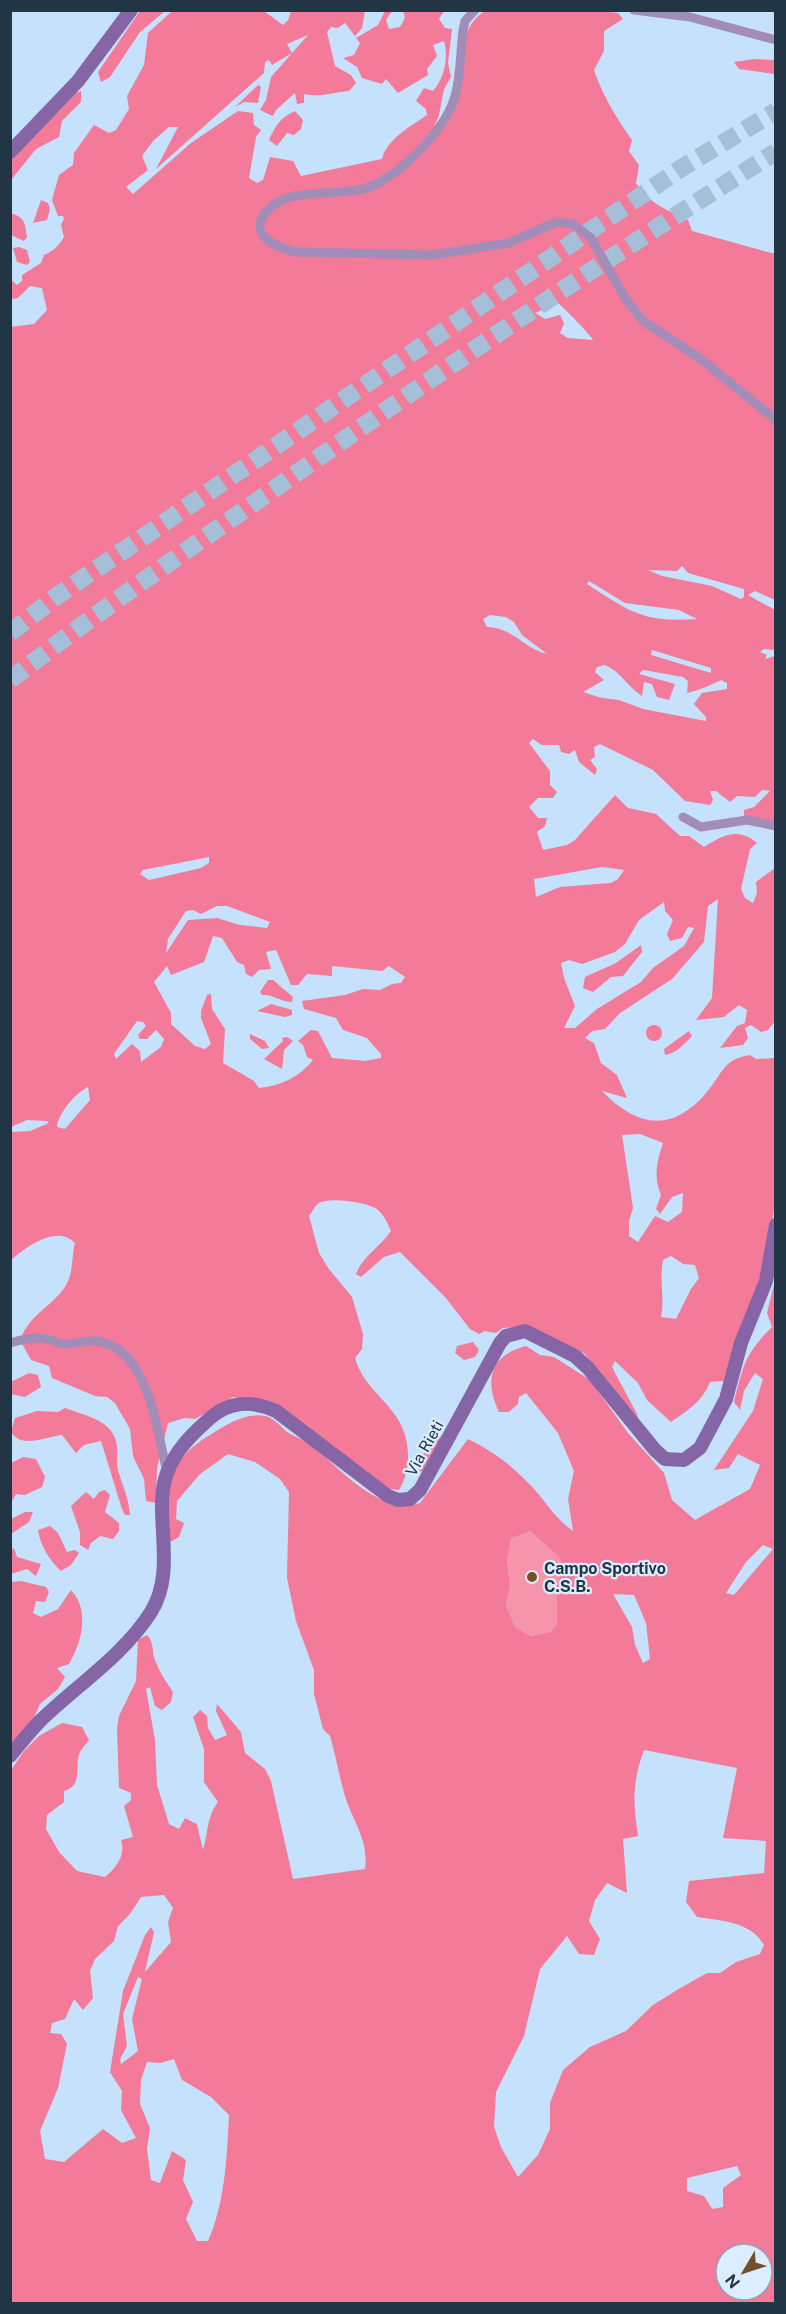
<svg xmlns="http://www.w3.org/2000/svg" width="786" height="2314" font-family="'Public Sans',sans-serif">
  <rect width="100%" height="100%" fill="#c5e1fb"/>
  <polygon fill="#f594aa" points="530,1531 559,1557 563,1570 557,1585 557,1624 550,1632 531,1636 515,1627 506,1605 510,1585 507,1558 511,1539"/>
  <g fill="#f37a98" fill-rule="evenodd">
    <path d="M403,10L444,11L439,19L445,28L452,29L448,63L451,77L444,89L439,115L433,129L406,159C417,149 444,128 449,116C464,83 451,32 486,10H596L618,13L623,19L604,31V51L594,70C601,92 618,121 632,140L629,151L639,165L636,183C648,203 667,210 688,220L692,231L775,254V600L755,591L748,595L775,610V650L764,649L760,652L767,655L765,659L775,656V827L744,817V810L754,807L770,791L762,790L755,797L737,796L730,802L716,791H710L713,800L710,805L685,801L653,770L600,744L594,747L595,757L590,760L597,769L595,775L579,762L575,750L569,754L561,752L559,745H542L533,739L529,743L550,771V785L557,792L553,798H538L529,807L538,818H547L545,826L537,832L543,850L567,845L575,840L615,795L628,808L656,814L680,836H689L704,847C723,835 738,827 757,843L750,849L741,889L745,898L753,903L757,893L756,882L775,868L776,1020L768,1030L761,1032L751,1025L745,1028L748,1038L743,1045L720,1048L737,1026L745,1023L747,1010L739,1005L724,1017L696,1020L712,998L718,899L708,906L704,942L672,979L620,1013L605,1029L592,1031L585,1038L594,1043L601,1063L617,1075L627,1098L602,1091C637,1128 673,1133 707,1092C724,1072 722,1060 750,1055L756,1059L775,1058V1200L770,1242L733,1372L723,1381L710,1382C702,1402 688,1410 671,1422L647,1400L638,1383L615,1361L612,1367L637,1414L638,1421L584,1353L517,1327L503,1328L496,1333L485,1331L479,1334L470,1329L445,1297L400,1252L384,1257L361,1277L356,1274C362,1257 381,1246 391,1231C388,1224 384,1215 378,1210C370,1202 326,1196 318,1204C314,1207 312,1212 309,1216L319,1253L329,1269L352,1297L363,1334L362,1349L355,1358C366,1397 407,1406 408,1454C408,1468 406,1478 399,1490L390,1489L266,1401L233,1397L195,1419L185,1418L168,1423L157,1468L156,1503L146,1501L144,1479L133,1456L130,1429L115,1403L107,1397L95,1396L52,1378L49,1366L31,1360L20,1340C31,1311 58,1304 68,1281C73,1271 72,1254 75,1243C57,1224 26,1247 11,1260V1129L13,1132L30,1131L49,1123L47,1121L27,1120L11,1127L10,327L34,324L47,310L42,288L30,286L18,298L11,299L10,279L17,285L22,281V275L41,263L44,255C53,251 59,246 64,237L61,225L64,219L63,216H58L52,200L59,175L73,165L74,153L94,125L109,133L116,130L129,109L127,96L144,65L148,33L172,11H264L283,25L288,20L291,11H365L362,28L355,36L345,23L338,28L331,27L327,32L335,66L351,75L356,83L349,91C333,92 320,98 304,94V103L297,104L295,93L276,110L273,116L260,110L266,100L271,77L308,35L287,44L292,53L272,65L269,60L265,62L264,73L156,169L178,127H169L153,141L142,156L148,170L126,187L133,194L191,143L238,111L253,113L254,125L261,130L256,137L249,178L257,183L263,180L270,157L293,161L301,176L382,159C387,139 411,126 427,115L426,109L416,101L424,88L433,91C444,78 449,58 444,41L433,45L437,56L427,69L428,75L398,93L386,79L382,84L362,78L357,67L343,58L354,55L360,43L356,38L378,25L385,11H392L386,20L389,29L400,27L405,18ZM557,302C561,305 591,335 593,340L568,338L560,333L564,323L560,315L545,319L535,313L550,307ZM682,566L688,573L744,589V597L741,599L712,586L662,576L648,570L677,571ZM589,581L625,603L679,610L697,619C644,623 630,612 587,584ZM490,615L506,617L514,622L522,635L547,654C523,648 514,628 487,627L483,619ZM652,650L711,668V673L651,655ZM605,665C620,671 628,687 642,696L644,682L652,684L657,697L669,700L675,684L639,674L643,670L683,677L688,681L687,693C694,692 714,684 721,680L727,683V689L702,693L694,704L706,717V721L643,709L619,700L602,698L583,692L604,680L595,672L597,667ZM209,857V863L201,868L149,880L140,874L143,870ZM602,867L624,870L618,879L611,883L560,887L536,897L534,879ZM664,902L665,911L673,920L667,934L670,941L682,938L688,927L694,928L684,946L653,968L641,982L597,1009L575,1028H564L575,1006L564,978L561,963L569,960L582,964L615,952L625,944L639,920ZM217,906H227L270,922L267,928L240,925L217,918L188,920L166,953L168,939L186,911L193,910L201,914ZM213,936L222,938L237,962L244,965L246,974L252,977L259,970L271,969L266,952L276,950L291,985H298L307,974L332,976V966L382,971L389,966L405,977L401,983L392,984L380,990L363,989L345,995L302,1001L304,1009L336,1018L343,1030L367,1038L381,1054V1058L365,1061L332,1058L318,1031L311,1030L298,1041L303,1045L307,1057L313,1060C300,1077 280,1086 259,1088L254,1081L223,1063L225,1029L212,1009L211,994L207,995L201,1011V1018L211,1044L205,1049L195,1046L171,1024V1013L154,982L167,966L171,975L204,962ZM137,1021L143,1022L146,1026L138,1035L140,1039H147L156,1030L164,1039L161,1047L141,1062L140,1051L132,1044L116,1059L114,1054ZM88,1087L90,1100L65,1129L57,1127C58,1114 75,1093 88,1087ZM640,1134L663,1143C657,1161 653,1177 661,1195L656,1209L660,1214L672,1197L683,1193L682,1212L668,1222L655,1216L638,1242L629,1236V1221L633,1208L622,1135ZM671,1256L683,1264L695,1265L699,1278L691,1289L676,1319L661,1317C665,1298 659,1279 663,1260Z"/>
    <polygon points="140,11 165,11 140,32 110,77 101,82 98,72"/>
    <polygon points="754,59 775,60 775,74 739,69 734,62"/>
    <polygon points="258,85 261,87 258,103 244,102 235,107"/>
    <polygon points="81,91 81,102 62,121 59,137 36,149 11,180 11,158 76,93"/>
    <path d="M295,111L303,120L301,129L294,135L287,133L277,146L269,140C275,126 281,117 295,111Z"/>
    <polygon points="41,200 48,203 50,209 47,220 33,223"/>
    <path d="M10,213C25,217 25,223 27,237L24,241L11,235Z"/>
    <polygon points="19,247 27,250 30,262 27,265 17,262 13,248"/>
    <polygon points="641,945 642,952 623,976 611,977 593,992 583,988 585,977 616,963"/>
    <path d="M268,980H273L293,997L292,1002C281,1002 273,994 262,995L260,992Z"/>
    <polygon points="271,1004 292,1010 292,1015 285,1017 257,1011"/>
    <circle cx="654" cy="1033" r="8"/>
    <path d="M689,1031L692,1036C684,1044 677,1053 665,1055L664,1049Z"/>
    <polygon points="250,1034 265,1041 269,1048 262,1049 250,1039"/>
    <polygon points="287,1037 293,1041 284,1050 282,1069 264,1059 283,1041 282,1038"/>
    <path d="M775,1280V2303H11V1770L24,1751L39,1736L62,1723L82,1727L89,1740C86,1744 82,1748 80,1752C74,1765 84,1785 64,1791V1802L47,1815L46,1829L59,1852L77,1871L105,1877C116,1868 126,1856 121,1840L133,1837L124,1806L131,1800V1793L119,1788L117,1728L119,1716L136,1681L138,1640L147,1635C154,1642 152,1650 154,1657C158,1669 165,1681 173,1692L171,1702L162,1710L155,1706L150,1687L146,1689L155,1740L157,1785L169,1824L179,1829L185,1818L197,1824L203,1850C209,1830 206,1819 218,1802L204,1782V1749L193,1717L200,1710L207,1716L208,1728L215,1740L227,1735L216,1711L217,1704L241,1732L245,1753L265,1769L271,1781L293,1879L365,1869C369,1840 353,1822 345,1796C339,1776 336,1756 330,1736L323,1729L314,1694V1670L296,1621L287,1578L289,1492L280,1479L255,1462L228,1454L200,1474L177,1501L176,1519L184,1523L179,1537L170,1542C166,1499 163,1467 202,1440C221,1428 242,1412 265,1416C273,1417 281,1427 287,1432C295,1437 304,1440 311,1445C340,1468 379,1516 420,1503L468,1439C495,1452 515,1468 535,1490C547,1504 557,1520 573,1531L568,1499L574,1471L558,1433L526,1393L519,1397L518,1404L509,1412H499C484,1380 490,1355 526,1346L540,1355L554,1357L590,1380L628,1433L664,1473L672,1500L695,1520L750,1489L760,1465L738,1454L729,1468L714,1470L753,1411L763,1379L755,1373L744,1391L740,1410L734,1402C743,1366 745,1354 772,1327L767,1313ZM530,1531L559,1557L563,1569L557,1585V1624L550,1632L531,1636L515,1627L506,1605L510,1585L507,1559L511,1539ZM763,1545L773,1549L734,1595L726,1593L746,1562ZM613,1594L634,1595L646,1623L650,1659L643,1663L635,1645L632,1627ZM644,1750L737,1768L723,1838L766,1841L764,1873L689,1881L686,1902L697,1917C722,1921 750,1921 764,1945L760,1954L736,1962L720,1973H707L677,1990L653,2005L626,2031L590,2047L563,2070L550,2103V2129L538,2155L518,2177L501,2147L494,2127L496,2092L524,2036L540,1969L567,1936L579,1954L594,1955L600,1939L589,1921L595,1900L607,1883L627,1893L623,1839L638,1836C633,1803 632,1782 644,1750ZM164,1895L173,1908L168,1922L171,1942L145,1972L154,1932L151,1927L145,1935L123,1991L110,2072L122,2091L121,2110L136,2138L122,2143L103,2129L64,2162L45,2159L40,2131L58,2088L67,2044L61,2034L50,2033L52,2023L65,2019L74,1999L83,2010L93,1998L90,1971L95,1959L114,1941L118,1926L130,1914L141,1897ZM138,1977L142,1979L132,2019L138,2051L121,2064L120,2059L127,2046L123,2014ZM174,2059L182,2080L211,2097L229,2115C227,2157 225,2203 208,2241H197L186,2219L193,2202L183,2180L186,2160L172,2151L160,2183L151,2180L147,2149L150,2128L140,2104L141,2080L147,2062L160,2063ZM737,2166L741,2175L723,2188V2207L712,2209L704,2196L687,2191V2178ZM726,2254H762V2290H726Z"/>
    <polygon points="473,1342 479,1350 475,1357 464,1360 455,1353 457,1346"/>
    <polygon points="29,1373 38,1375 41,1387 25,1397 11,1394 11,1382"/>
    <path d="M65,1408C86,1416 114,1420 117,1446C118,1454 116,1462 118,1470C122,1485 129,1498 130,1515H125L122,1509L101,1441L84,1445L76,1453L62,1435C44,1437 22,1449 11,1432L15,1418L37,1411L58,1412Z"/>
    <polygon points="434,1434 440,1435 442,1442 422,1472 419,1470 419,1462"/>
    <polygon points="23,1457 36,1459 45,1477 42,1487 25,1495 16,1494 11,1503 11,1463"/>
    <polygon points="105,1490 110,1495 105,1512 119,1523 119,1531 113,1539 100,1536 91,1543 88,1550 80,1545 80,1532 71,1506 86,1492 94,1499 99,1492"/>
    <polygon points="25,1512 33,1512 29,1522 11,1534 11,1519"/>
    <path d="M50,1526L58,1533L67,1552L75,1550L79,1553L71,1565L61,1571C50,1561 40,1545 38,1530Z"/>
    <polygon points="14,1548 17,1557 41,1564 36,1576 27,1569 11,1574 11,1550"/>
    <path d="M21,1581L46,1587L49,1592L45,1602L36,1601L33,1613L41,1617L58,1609L71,1590C90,1610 82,1642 69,1664L57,1668L65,1677L58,1689L40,1704L32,1722L11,1749V1582Z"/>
  </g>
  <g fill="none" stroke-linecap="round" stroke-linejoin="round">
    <g stroke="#a4bfd7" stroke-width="18" stroke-dasharray="18 9" stroke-linecap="butt">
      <polyline points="10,633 57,596 683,167 776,111"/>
      <path d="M10,680C102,608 199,542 294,475C452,363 611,255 776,152"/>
    </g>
    <g stroke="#a28db9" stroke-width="9">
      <path d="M475,10L465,21L463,31C460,53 461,79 454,99C444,131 398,177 367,188C358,191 348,191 340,192C318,194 286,192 270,208C244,233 274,247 296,252L433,255L508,243L557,222L573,224L591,238L625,298L642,320L702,360L776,420"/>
      <polyline points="634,10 690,17 776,40"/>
      <polyline points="683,817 701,827 747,820 776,826"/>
      <path d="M10,1343C24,1339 37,1336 51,1340C56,1341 60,1345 64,1344C76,1344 85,1340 97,1341C149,1348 157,1432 167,1472"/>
    </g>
    <g stroke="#8565a6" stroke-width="14">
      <polyline points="10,152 78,81 131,10"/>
      <path d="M10,1756C20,1744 30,1731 40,1721C77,1685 123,1656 151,1612C178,1569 152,1513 167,1473C175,1451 192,1434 209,1419C229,1401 251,1400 276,1411L388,1496L398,1500L410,1499L420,1490L500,1343L506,1336L525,1331L575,1356L588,1368L655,1450L665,1459L684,1460L700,1448L726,1399L741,1343L766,1281L776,1225"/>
    </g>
  </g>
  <circle fill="#74502a" stroke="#dbedfe" stroke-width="2" cx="532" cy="1577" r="6"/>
  <g text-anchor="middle" stroke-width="4.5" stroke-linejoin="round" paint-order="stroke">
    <g font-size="16" fill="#223545" stroke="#dbedfe">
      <text transform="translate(424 1448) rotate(-61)" y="6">Via Rieti</text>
    </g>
    <g font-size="16" font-weight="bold" fill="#223545" stroke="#dbedfe" text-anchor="start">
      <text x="544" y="1574">Campo Sportivo<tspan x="544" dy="18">C.S.B.</tspan></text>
    </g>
  </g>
  <rect width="786" height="2314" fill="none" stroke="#223545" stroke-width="24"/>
  <g transform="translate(744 2272) rotate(231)"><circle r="28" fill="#dbedfe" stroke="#91a3b4" stroke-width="1.5"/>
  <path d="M0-4.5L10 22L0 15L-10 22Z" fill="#74502a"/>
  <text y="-9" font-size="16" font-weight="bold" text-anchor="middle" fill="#223545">N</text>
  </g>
</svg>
